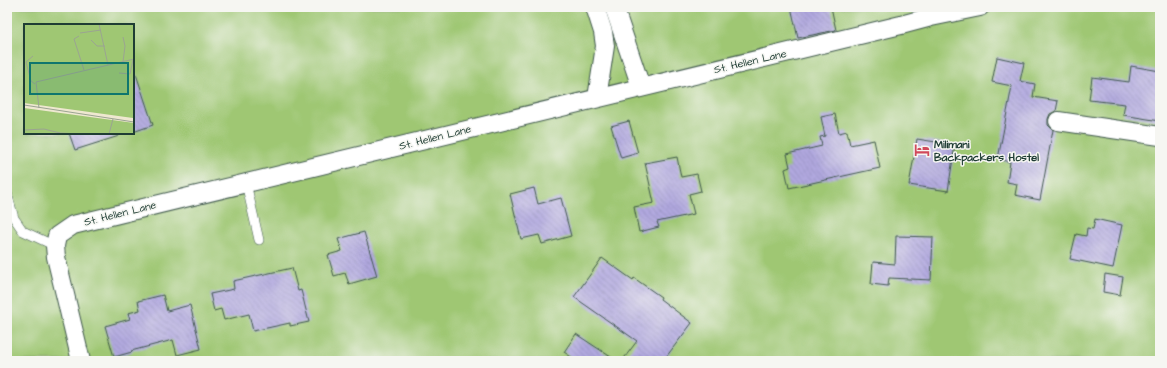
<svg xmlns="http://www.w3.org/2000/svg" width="1167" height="368" font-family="'Architects Daughter',sans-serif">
  <defs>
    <pattern id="building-back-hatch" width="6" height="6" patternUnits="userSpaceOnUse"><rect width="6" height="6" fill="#b1a8df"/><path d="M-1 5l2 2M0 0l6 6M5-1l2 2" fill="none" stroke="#8f8ab6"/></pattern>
  </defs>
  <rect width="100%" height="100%" fill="#f6f6f2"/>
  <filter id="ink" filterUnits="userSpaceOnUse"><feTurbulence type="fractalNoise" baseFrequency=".025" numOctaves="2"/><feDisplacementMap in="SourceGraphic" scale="8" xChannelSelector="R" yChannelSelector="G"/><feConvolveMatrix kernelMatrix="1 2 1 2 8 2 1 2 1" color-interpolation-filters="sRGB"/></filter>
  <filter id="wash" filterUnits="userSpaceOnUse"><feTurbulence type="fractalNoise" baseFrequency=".012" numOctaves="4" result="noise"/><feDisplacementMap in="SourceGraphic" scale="16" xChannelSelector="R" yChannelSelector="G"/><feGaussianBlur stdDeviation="0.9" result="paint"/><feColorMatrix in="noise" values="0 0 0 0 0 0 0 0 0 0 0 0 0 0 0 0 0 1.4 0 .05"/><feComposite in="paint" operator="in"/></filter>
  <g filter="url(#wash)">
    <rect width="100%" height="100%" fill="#eee8d0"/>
    <path fill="#9fc773" stroke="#5f8254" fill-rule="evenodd" d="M7,7H1160V361H7ZM25,25H133V133H25Z"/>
    <g id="blocks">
      <g fill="url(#building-back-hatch)">
        <polygon points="791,7 831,7 836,30 798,38"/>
        <polygon points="997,57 1024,63 1020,81 1035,84 1033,97 1058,101 1056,111 1050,114 1048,119 1048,125 1053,130 1040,200 1015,195 1017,184 1007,182 1010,162 998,159 1012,86 992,82"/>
        <polygon points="1131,66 1160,71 1160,121 1123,115 1125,104 1089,100 1092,77 1129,82"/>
        <polygon points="133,74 136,74 153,125 133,132"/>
        <polygon points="835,114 839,133 847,131 850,145 874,140 880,168 789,188 785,169 790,167 787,154 822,146 820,137 825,136 821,117"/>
        <polygon points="629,121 638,153 621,158 611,126"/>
        <polygon points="69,133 118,133 119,136 75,150"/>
        <polygon points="917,139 955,145 948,191 909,185"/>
        <polygon points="677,157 681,177 697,174 701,191 689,194 694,214 657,222 659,227 639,232 634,207 654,203 645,163"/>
        <polygon points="534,188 538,204 561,198 571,236 542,244 539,235 521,239 510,194"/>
        <polygon points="1095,219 1122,225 1113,268 1070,259 1076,234 1086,236 1087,228 1093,229"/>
        <polygon points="364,232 377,276 349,284 345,273 334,276 328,255 342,251 338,239"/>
        <polygon points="896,236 933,237 931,280 889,278 888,286 871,284 873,262 895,264"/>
        <polygon points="602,258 633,280 634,278 661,297 660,299 692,323 663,361 622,361 637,341 574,297"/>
        <polygon points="292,268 298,291 301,290 309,322 290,326 290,323 253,331 249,314 224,320 221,309 214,311 210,294 234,289 233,281"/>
        <polygon points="1105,274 1123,277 1120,295 1103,292"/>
        <polygon points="163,295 167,311 190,305 201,349 177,355 173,340 131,351 132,352 114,357 105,326 130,319 128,313 140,310 138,301"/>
        <polygon points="576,334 617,361 577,361 564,352"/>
      </g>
    </g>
  </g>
  <g filter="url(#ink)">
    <use href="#blocks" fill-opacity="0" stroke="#3e574b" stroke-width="1"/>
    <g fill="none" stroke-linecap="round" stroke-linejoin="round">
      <g stroke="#3e574b" stroke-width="10">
        <g id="service">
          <polyline points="246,183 259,240"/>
          <polyline points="7,193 14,218 23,231 55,246"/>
        </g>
      </g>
      <g stroke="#3e574b" stroke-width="20">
        <g id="minor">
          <polyline points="595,7 603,32 605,46 597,98"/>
          <polyline points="614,7 641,87"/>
          <polyline points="1058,121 1160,136"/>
          <polyline points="81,361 56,257 55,246 57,236 73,225 901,25 931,17 980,7"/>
        </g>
      </g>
      <use href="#service" stroke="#fff" stroke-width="9"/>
      <use href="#minor" stroke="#fff" stroke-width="18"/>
    </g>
  </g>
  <defs>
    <g id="hotel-bare" transform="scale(1.2)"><path d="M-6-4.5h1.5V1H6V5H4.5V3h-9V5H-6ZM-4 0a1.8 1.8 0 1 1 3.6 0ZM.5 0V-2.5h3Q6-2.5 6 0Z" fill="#d1495b" stroke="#f6f6f2" stroke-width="2.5" paint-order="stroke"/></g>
  </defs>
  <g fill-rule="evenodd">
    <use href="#hotel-bare" x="922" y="150"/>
  </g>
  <g text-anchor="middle" stroke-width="3" stroke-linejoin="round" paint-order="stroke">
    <g font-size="11" fill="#1f3d34" stroke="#f6f6f2">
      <text transform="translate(750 61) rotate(-13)" y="4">St. Hellen Lane</text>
      <text transform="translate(435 137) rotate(-14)" y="4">St. Hellen Lane</text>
      <text transform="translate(120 213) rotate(-14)" y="4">St. Hellen Lane</text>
    </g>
    <g font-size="11" font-weight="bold" fill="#1f3d34" stroke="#f6f6f2" text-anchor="start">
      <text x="934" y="148">Milimani<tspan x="934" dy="13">Backpackers Hostel</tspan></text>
    </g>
  </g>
  <g transform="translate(24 24)">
    <rect width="110" height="110" fill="#eee8d0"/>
    <path d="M0,0H110L109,94L0,79ZM0,84L110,99V110H0Z" fill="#9fc773"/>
    <path fill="none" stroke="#9ba492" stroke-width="1" d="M75,0L84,41M56,9L77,6M55,12L50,15L60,46M67,16L73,22H81M9,32L2,38L7,57L11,60M99,38L101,22L99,13M95,49L106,50L109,36M0,81L110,98M15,84L12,58L110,35M0,106L20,105L36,109L56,110M85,110L89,95"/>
    <path fill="#0f766e" fill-opacity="0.15" stroke="#0f766e" stroke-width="2" d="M6,39H104V70H6Z"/>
    <rect width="110" height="110" fill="none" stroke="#1f3d34" stroke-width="2"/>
  </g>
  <rect width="1167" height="368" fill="none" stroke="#f6f6f2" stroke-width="24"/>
</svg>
